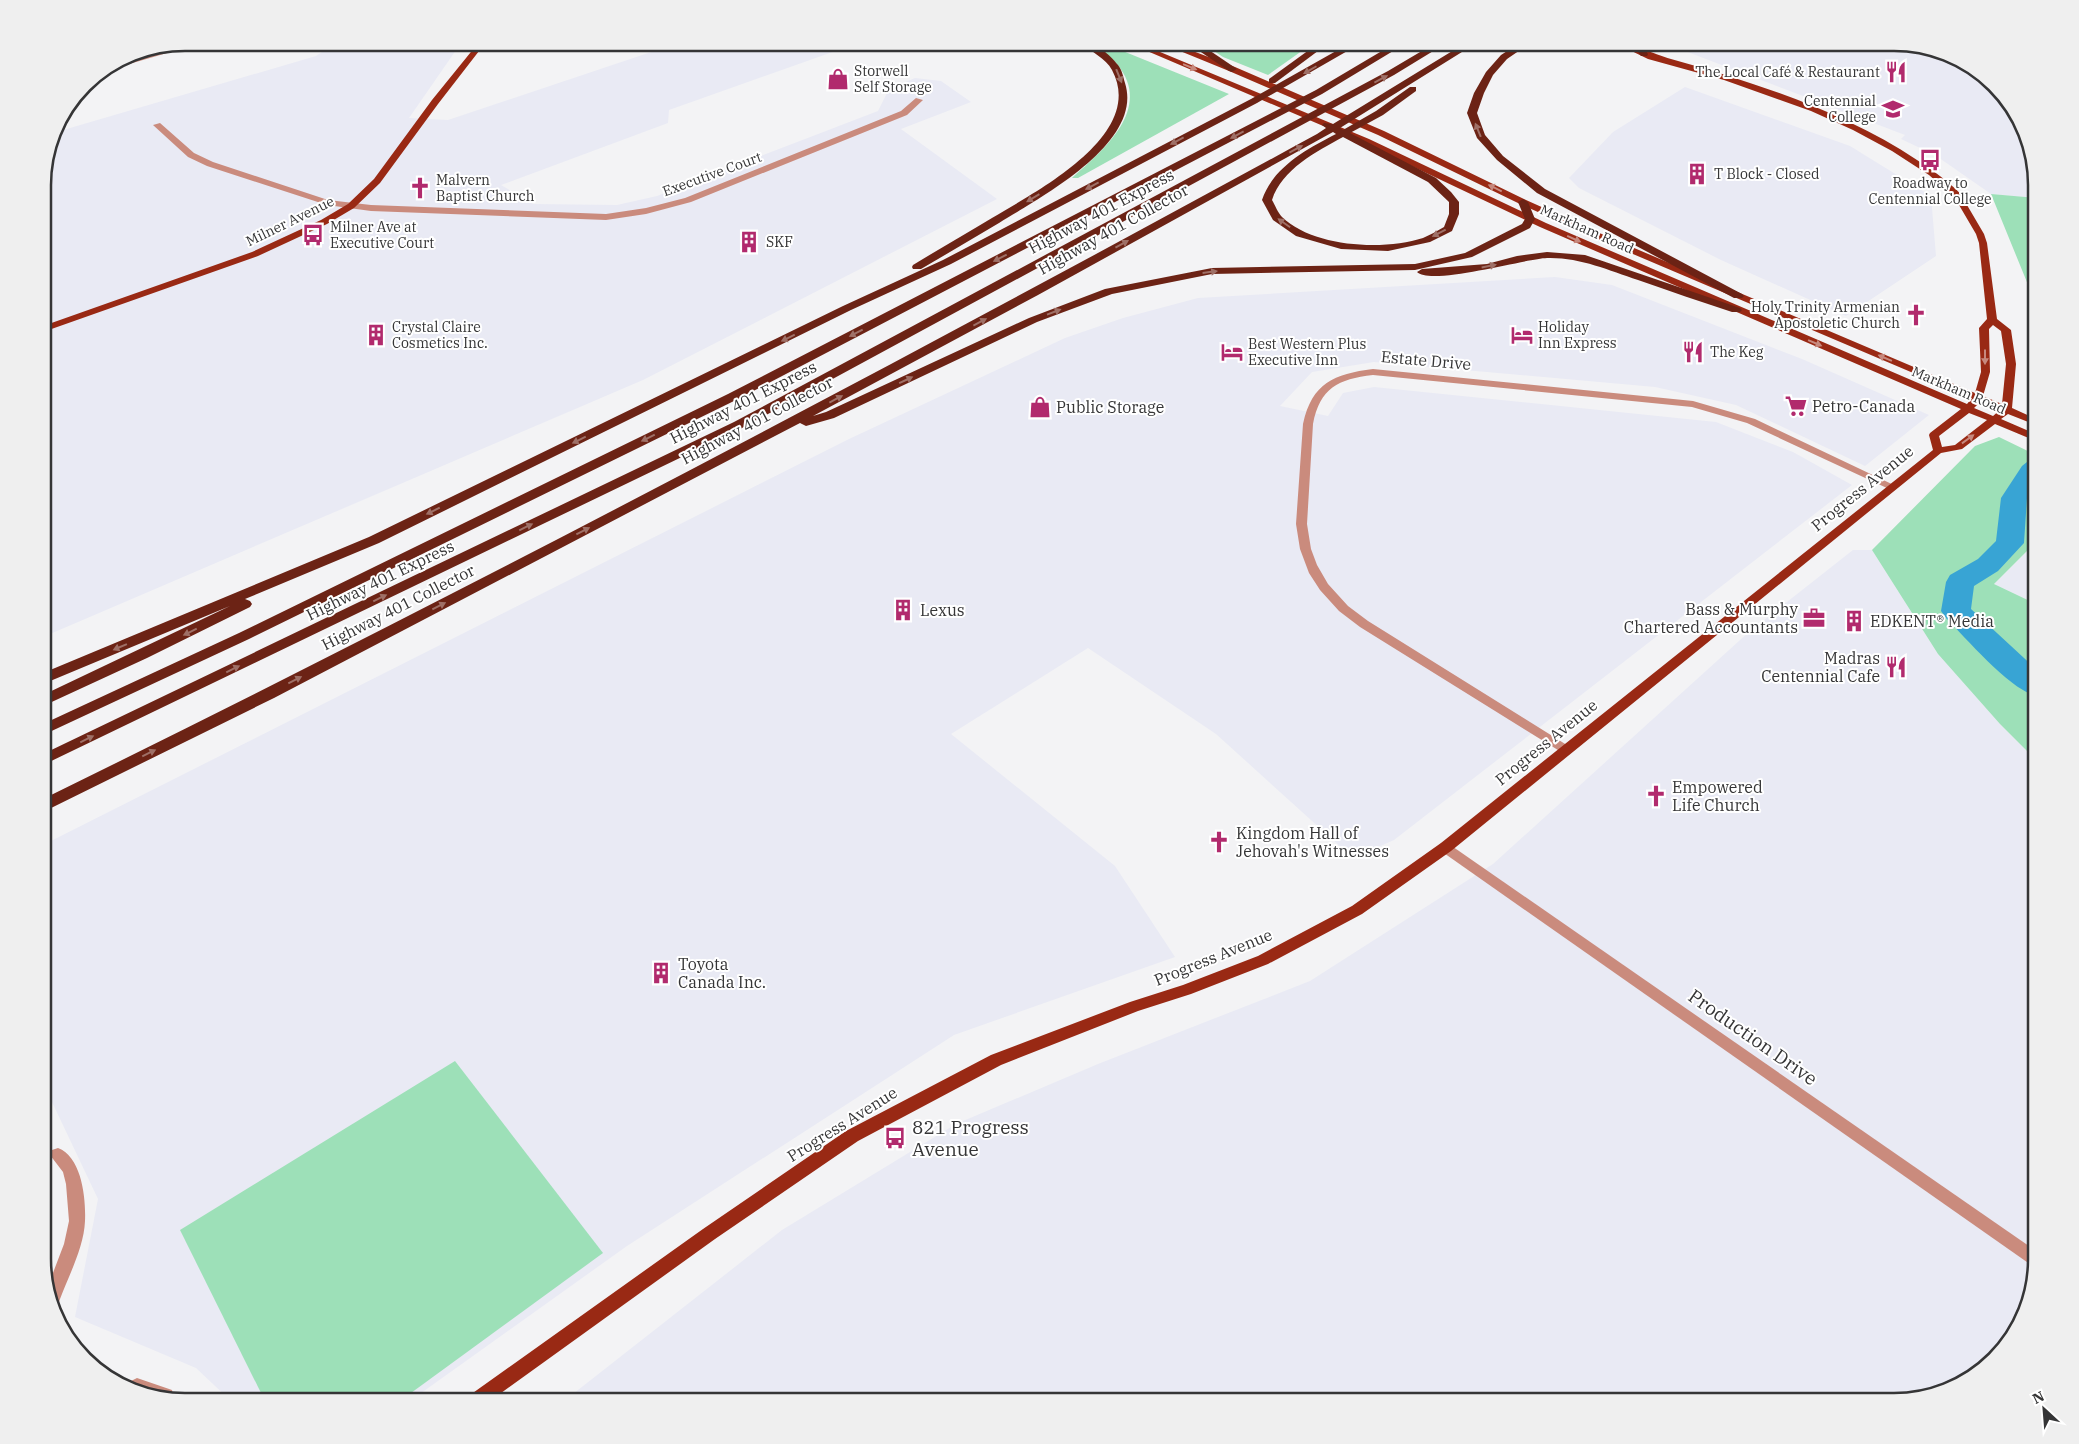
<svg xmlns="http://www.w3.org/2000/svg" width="2079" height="1444" font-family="'IBM Plex Serif',serif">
  <rect width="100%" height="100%" fill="#f3f3f5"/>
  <g fill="#e9eaf4">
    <polygon points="335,43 461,43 409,118 448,120 678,43 858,43 669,110 668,123 501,185 533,204 617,205 657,196 878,111 889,89 915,78 941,81 971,102 901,129 997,199 643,380 43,637 43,176 53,133 316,56"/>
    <polygon points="1664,43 1894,43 1973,67 2022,122 2036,185 2036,198 1991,194 1935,155 1901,139 1905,135"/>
    <polygon points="1685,87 1850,146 1931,196 1936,256 1846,316 1721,260 1579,188 1569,178 1613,132"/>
    <polygon points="1555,277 1612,285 1802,359 1929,415 1865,466 1736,405 1655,387 1374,362 1312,372 1280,406 1328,416 1343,393 1374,387 1716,422 1793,452 1852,485 1394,840 1353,858 1216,734 1088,648 951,734 1115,866 1175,957 954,1035 627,1246 410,1401 231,1401 196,1368 75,1317 98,1199 43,1083 43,845 849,439 1065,338 1123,318 1198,298"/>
    <polygon points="2036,525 2036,604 1994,584 2028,550"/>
    <polygon points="1853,550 1872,550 1938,654 2000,724 2036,760 2036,1259 2012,1338 1957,1387 1894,1401 564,1401 782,1230 956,1124 1098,1064 1310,981 1493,864 1750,631"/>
  </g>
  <g fill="#9de0b8">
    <path d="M1090,43H1103L1229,94L1078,178H1072C1103,150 1154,109 1117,64C1110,56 1098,49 1090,43Z"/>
    <polygon points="1202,43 1310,43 1306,48 1268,75 1223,57"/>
    <polygon points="1991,194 2036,198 2036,402 2033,400 2031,292"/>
    <polygon points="1999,437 2036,455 2036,525 2028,550 1994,584 2036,604 2036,760 2000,724 1938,654 1872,550 1975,446"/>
    <polygon points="455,1061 603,1253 400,1401 265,1401 180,1230"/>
  </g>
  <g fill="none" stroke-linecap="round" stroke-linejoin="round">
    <path fill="#38a4d4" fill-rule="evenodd" d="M2036,460V484L2027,498L2024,543L1998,571L1974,586L1971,609L2036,669V696C2008,688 1967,639 1946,618L1941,611L1946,582L1950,575L1978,559L1996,541L2001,498L2022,466L2027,462Z"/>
    <g fill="#ca8b7d" fill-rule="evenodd">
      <polygon points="192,42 205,42 105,71 114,65"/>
      <polygon points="916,98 923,100 907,115 691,202 646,214 606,220 371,211 327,205 207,166 188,157 153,125 160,123 194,153 213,162 328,200 371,205 606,214 646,208 685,198 901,111"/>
      <path d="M1373,369L1693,401L1755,419L1898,487L1893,490L1889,489L1747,423L1692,407L1373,375C1338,379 1320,388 1313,424L1307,524L1311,549L1317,565L1328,584L1348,606L1368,621L1570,747L1572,750L1570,753L1566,755L1360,627L1339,611L1320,590L1309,573L1300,549L1296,524L1303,424C1312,383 1334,374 1373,369Z"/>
      <polygon points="1446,842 2036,1251 2034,1267 1441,851 1439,847 1441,843"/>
      <path d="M58,1148C82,1157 86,1199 85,1221C84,1247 69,1275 60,1299L58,1305L54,1306L48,1286L64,1244L69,1221L66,1184L63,1172L50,1155L52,1150Z"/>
      <polygon points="137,1378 172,1390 174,1398 129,1384 131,1381"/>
    </g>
    <g fill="#992914" fill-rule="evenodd">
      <polygon points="479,42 486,42 438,104 380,183 354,208 327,224 258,256 43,332 43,326 252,252 321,220 348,204 374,179 432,100"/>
      <path d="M1126,42H1136L1369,139L1546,223L1967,404L1972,398L1607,243L1520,204L1378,135L1229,71L1158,42H1169L1235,67L1384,131L1526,200L1613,239L1975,393L1981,372L1979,328L1987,319L1979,243L1976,234L1959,205V202L1929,175L1892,151L1853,130L1811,111L1724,80L1648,59L1613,42C1630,42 1653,54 1671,59C1756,83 1843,111 1917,160C1935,172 1954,185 1967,201V205L1984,234L1987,243L1997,319L2011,330L2016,364L2012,408L2036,419V425L2008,414L2001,419L2036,434V441L1995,424L1962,449L1941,453L1451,851L1362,914L1268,964L1191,994L1138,1011L1001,1065L858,1141L715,1239L490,1401H467L470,1395L703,1229L846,1131L991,1055L1130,1002L1183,985L1258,956L1352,906L1441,843L1933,450L1929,435L1930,433L1961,409L1540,227L1363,143ZM1993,325L2001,331L2006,364L2002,404L1983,396L1990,372L1989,329ZM1980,402L2000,410L1993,416L1974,408ZM1969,413L1987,420L1955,445L1942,447L1939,436Z"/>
    </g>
    <g fill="#6c2315" fill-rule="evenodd">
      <path d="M1081,42C1096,42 1109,54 1118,65C1122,70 1123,76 1125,83C1144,143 1041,197 999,223C973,238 947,254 921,269H913L912,267L913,265C939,249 966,234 992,218C1035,192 1147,135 1112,70C1106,58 1090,52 1081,42Z"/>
      <polygon points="1186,42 1197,42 1237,69 1232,72 1229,71"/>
      <polygon points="1320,42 1330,42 1275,83 1269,83 1269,79"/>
      <polygon points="1352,42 1363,42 1257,103 951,264 851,310 379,543 245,599 250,601 252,604 250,607 147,658 43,706 43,695 230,606 43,684 43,673 369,537 843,306 943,260 1251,99"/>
      <polygon points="1397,42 1408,42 1322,94 736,400 249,639 43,735 43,724 239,633 728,394 1316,90"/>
      <polygon points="1437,42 1448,42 1394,75 742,428 43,765 43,754 734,422 1388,71"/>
      <path d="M1467,42H1478L1340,128L1343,130L1376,111L1410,87H1416V91L1383,115L1350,133L1436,178L1451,192L1459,202V214L1452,231L1430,242L1388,251L1341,249L1296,236L1273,220L1262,200C1273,167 1307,149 1336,134L1333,132L1038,295L813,416L826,412L1029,318L1105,289L1212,268L1415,264L1465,253L1522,224L1525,219L1518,202L1523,199L1528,202L1535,219L1530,228L1472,257L1415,270L1212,274L1112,294L1037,322L834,418L806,426L800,423L274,698L43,812V799C473,588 896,364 1317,134L1326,128L1322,125L1324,123L1333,124ZM1343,137L1428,182L1449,202V214L1444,227C1437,231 1430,235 1423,238C1383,251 1313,247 1282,217C1278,213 1275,205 1272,200C1282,169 1316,152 1343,137Z"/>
      <polygon points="1521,42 1532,42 1507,59 1493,75 1484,93 1477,113 1485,135 1503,156 1545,189 1742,294 1744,296 1742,298 1734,298 1537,193 1497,160 1477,138 1467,113 1474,93 1486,72 1501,55"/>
      <polygon points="1631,42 1640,42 1648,54 1647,56 1641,56"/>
      <path d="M1547,252L1585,255L1740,308L1742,310L1740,312H1732C1701,302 1670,291 1638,280C1608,270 1579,257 1547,258C1524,259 1431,286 1417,272L1422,269L1487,264L1517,256Z"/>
    </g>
  </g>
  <defs><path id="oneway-solid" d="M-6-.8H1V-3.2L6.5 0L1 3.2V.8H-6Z" transform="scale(1.25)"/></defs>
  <g fill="#c7897e">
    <use href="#oneway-solid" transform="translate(1190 67) rotate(22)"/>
    <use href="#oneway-solid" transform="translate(1495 188) rotate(-154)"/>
    <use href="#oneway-solid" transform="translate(1574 239) rotate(24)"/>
    <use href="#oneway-solid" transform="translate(1815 343) rotate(23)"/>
    <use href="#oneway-solid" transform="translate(1985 357) rotate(90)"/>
    <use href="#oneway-solid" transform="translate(1885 358) rotate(-157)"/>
    <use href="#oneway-solid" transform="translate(1968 439) rotate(-36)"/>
  </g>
  <g fill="#9f7067">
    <use href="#oneway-solid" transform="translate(1310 70) rotate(150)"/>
    <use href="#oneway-solid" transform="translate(1119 76) rotate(68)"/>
    <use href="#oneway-solid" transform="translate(1381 79) rotate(-28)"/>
    <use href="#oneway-solid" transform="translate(1478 130) rotate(-112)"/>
    <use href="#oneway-solid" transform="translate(1237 135) rotate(152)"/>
    <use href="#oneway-solid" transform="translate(1177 141) rotate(152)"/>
    <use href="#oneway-solid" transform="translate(1296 149) rotate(-28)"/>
    <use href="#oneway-solid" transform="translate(1092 186) rotate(152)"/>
    <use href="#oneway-solid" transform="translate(1033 198) rotate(149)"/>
    <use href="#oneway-solid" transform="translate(1284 223) rotate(-145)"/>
    <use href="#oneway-solid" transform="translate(1439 233) rotate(153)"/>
    <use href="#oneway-solid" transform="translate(1122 244) rotate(-29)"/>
    <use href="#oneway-solid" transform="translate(1000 258) rotate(153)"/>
    <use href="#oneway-solid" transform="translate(1489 266) rotate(-11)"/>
    <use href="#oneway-solid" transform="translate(1210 272) rotate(-7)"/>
    <use href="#oneway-solid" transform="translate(1054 312) rotate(-21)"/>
    <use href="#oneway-solid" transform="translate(980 322) rotate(-28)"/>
    <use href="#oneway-solid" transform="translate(856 333) rotate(153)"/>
    <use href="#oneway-solid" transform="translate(788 338) rotate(154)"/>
    <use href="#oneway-solid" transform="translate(906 380) rotate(-25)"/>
    <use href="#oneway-solid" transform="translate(836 399) rotate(-28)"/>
    <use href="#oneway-solid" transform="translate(648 438) rotate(154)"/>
    <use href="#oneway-solid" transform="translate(579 440) rotate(154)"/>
    <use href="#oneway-solid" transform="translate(433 511) rotate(154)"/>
    <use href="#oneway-solid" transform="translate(526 527) rotate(-26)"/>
    <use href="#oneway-solid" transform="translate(583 531) rotate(-27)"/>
    <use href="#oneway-solid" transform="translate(380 598) rotate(-26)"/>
    <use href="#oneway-solid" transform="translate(439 606) rotate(-27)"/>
    <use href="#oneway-solid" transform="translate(190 632) rotate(154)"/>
    <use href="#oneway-solid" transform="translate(120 647) rotate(157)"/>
    <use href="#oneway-solid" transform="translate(233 669) rotate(-26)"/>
    <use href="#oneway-solid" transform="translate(295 680) rotate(-27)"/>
    <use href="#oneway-solid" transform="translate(87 739) rotate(-26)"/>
    <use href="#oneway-solid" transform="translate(149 753) rotate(-26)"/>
  </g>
  <defs>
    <g id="restaurant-bare" transform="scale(1.725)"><path d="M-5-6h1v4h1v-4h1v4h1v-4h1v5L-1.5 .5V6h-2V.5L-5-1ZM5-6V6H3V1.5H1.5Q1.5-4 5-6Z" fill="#b12a6d" stroke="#fff" stroke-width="2.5" paint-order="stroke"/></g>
    <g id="shop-bare" transform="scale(1.725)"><path d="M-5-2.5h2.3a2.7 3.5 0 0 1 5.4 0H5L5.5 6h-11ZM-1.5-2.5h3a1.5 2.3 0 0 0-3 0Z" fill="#b12a6d" stroke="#fff" stroke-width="2.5" paint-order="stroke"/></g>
    <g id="university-bare" transform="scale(1.725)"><path d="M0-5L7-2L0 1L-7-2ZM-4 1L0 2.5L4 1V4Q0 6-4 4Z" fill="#b12a6d" stroke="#fff" stroke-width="2.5" paint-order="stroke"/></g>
    <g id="bus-bare" transform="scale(1.725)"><path d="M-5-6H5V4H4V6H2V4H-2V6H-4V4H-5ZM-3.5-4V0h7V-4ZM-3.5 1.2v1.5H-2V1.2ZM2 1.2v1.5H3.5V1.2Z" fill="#b12a6d" stroke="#fff" stroke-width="2.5" paint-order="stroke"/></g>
    <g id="building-bare" transform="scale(1.725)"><path d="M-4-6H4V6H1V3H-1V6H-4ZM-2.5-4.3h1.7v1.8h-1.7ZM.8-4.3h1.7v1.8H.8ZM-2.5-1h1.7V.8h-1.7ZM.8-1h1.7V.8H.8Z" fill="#b12a6d" stroke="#fff" stroke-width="2.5" paint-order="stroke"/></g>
    <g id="church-bare" transform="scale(1.725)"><path d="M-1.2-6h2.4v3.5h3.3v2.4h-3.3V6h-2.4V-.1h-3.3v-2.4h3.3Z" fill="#b12a6d" stroke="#fff" stroke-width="2.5" paint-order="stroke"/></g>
    <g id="hotel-bare" transform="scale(1.725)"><path d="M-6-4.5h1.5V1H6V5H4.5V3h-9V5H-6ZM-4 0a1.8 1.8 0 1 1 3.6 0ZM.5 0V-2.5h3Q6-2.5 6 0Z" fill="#b12a6d" stroke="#fff" stroke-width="2.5" paint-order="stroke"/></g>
    <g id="supermarket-bare" transform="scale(1.725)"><path d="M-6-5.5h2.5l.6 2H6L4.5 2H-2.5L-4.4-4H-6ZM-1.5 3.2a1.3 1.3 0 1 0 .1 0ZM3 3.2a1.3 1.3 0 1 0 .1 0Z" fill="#b12a6d" stroke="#fff" stroke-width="2.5" paint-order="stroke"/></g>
    <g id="office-bare" transform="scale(1.725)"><path d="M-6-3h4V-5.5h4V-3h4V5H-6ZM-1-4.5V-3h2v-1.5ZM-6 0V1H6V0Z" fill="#b12a6d" stroke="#fff" stroke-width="2.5" paint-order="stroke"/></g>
  </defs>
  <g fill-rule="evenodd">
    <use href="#restaurant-bare" x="1896" y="72"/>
    <use href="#shop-bare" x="838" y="79"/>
    <use href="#university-bare" x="1893" y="109"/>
    <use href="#bus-bare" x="1930" y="160"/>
    <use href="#building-bare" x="1697" y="174"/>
    <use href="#church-bare" x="420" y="188"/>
    <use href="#bus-bare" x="313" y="235"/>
    <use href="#building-bare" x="749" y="242"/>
    <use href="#church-bare" x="1916" y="315"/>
    <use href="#building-bare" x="376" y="335"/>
    <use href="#hotel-bare" x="1522" y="335"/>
    <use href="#hotel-bare" x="1232" y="352"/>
    <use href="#restaurant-bare" x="1693" y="352"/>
    <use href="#supermarket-bare" x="1796" y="406"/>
    <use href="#shop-bare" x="1040" y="407"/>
    <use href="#building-bare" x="903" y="610"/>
    <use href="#office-bare" x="1814" y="618"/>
    <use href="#building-bare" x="1854" y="621"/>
    <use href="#restaurant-bare" x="1896" y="667"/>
    <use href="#church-bare" x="1656" y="796"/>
    <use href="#church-bare" x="1219" y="842"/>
    <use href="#building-bare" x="661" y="973"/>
    <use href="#bus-bare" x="895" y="1138"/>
  </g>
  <g text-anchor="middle" stroke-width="4" stroke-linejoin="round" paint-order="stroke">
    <g font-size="14" fill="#353536" stroke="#fff" text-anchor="start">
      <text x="854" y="76">Storwell<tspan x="854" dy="16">Self Storage</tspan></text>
      <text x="1880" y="77" text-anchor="end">The Local Café &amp; Restaurant</text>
      <text x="1876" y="106" text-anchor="end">Centennial<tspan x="1876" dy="16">College</tspan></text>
      <text x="1714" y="179">T Block - Closed</text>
      <text x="436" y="185">Malvern<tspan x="436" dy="16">Baptist Church</tspan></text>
      <text x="1930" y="188" text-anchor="middle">Roadway to<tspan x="1930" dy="16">Centennial College</tspan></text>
      <text x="330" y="232">Milner Ave at<tspan x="330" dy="16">Executive Court</tspan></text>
      <text x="766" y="247">SKF</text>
      <text x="1900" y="312" text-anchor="end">Holy Trinity Armenian<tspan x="1900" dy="16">Apostoletic Church</tspan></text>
      <text x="392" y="332">Crystal Claire<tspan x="392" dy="16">Cosmetics Inc.</tspan></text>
      <text x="1538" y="332">Holiday<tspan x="1538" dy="16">Inn Express</tspan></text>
      <text x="1248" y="349">Best Western Plus<tspan x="1248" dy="16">Executive Inn</tspan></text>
      <text x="1710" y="357">The Keg</text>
    </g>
    <g font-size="14" fill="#353536" stroke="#fff">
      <text transform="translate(712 174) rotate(-20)" y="5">Executive Court</text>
      <text transform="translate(290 221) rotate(-26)" y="5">Milner Avenue</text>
      <text transform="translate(1587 229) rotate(24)" y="5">Markham Road</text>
      <text transform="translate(1959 390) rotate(23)" y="5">Markham Road</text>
    </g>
    <g font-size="16" fill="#353536" stroke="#fff">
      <text transform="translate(1101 211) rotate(-28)" y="6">Highway 401 Express</text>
      <text transform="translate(1113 229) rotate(-29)" y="6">Highway 401 Collector</text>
      <text transform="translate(1426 360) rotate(5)" y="6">Estate Drive</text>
      <text transform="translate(743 402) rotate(-27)" y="6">Highway 401 Express</text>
      <text transform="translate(757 420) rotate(-28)" y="6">Highway 401 Collector</text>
      <text transform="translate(1862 488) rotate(-39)" y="6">Progress Avenue</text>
      <text transform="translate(380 580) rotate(-26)" y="6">Highway 401 Express</text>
      <text transform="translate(398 607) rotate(-27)" y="6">Highway 401 Collector</text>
      <text transform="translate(1546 742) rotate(-39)" y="6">Progress Avenue</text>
      <text transform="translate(1213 957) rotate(-22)" y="6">Progress Avenue</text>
      <text transform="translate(842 1124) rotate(-32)" y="6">Progress Avenue</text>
    </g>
    <g font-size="16" fill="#353536" stroke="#fff" text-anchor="start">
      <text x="1812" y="412">Petro-Canada</text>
      <text x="1056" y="413">Public Storage</text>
      <text x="1798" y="615" text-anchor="end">Bass &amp; Murphy<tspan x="1798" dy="18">Chartered Accountants</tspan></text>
      <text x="920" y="616">Lexus</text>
      <text x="1870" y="627">EDKENT® Media</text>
      <text x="1880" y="664" text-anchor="end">Madras<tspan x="1880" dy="18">Centennial Cafe</tspan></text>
      <text x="1672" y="793">Empowered<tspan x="1672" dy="18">Life Church</tspan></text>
      <text x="1236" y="839">Kingdom Hall of<tspan x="1236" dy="18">Jehovah's Witnesses</tspan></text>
      <text x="678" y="970">Toyota<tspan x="678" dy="18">Canada Inc.</tspan></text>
    </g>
    <g font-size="19" fill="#353536" stroke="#fff">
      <text transform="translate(1753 1037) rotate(35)" y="7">Production Drive</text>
    </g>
    <g font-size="19" fill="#353536" stroke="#fff" text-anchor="start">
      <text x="912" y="1134">821 Progress<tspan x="912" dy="22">Avenue</tspan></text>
    </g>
  </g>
  <path d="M0 0H2079V1444H0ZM185 51H1894A134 134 0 0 1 2028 185V1259A134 134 0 0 1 1894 1393H185A134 134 0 0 1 51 1259V185A134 134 0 0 1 185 51Z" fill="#efefef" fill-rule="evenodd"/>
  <path fill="none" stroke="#353536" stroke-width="2.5" d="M185 51H1894A134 134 0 0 1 2028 185V1259A134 134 0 0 1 1894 1393H185A134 134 0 0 1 51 1259V185A134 134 0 0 1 185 51Z"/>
  <g transform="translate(2044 1409) rotate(334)" stroke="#ffffff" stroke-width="4" paint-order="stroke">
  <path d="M0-4L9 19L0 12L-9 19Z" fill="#353536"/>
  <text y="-8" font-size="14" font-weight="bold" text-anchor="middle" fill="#353536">N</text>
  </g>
</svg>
